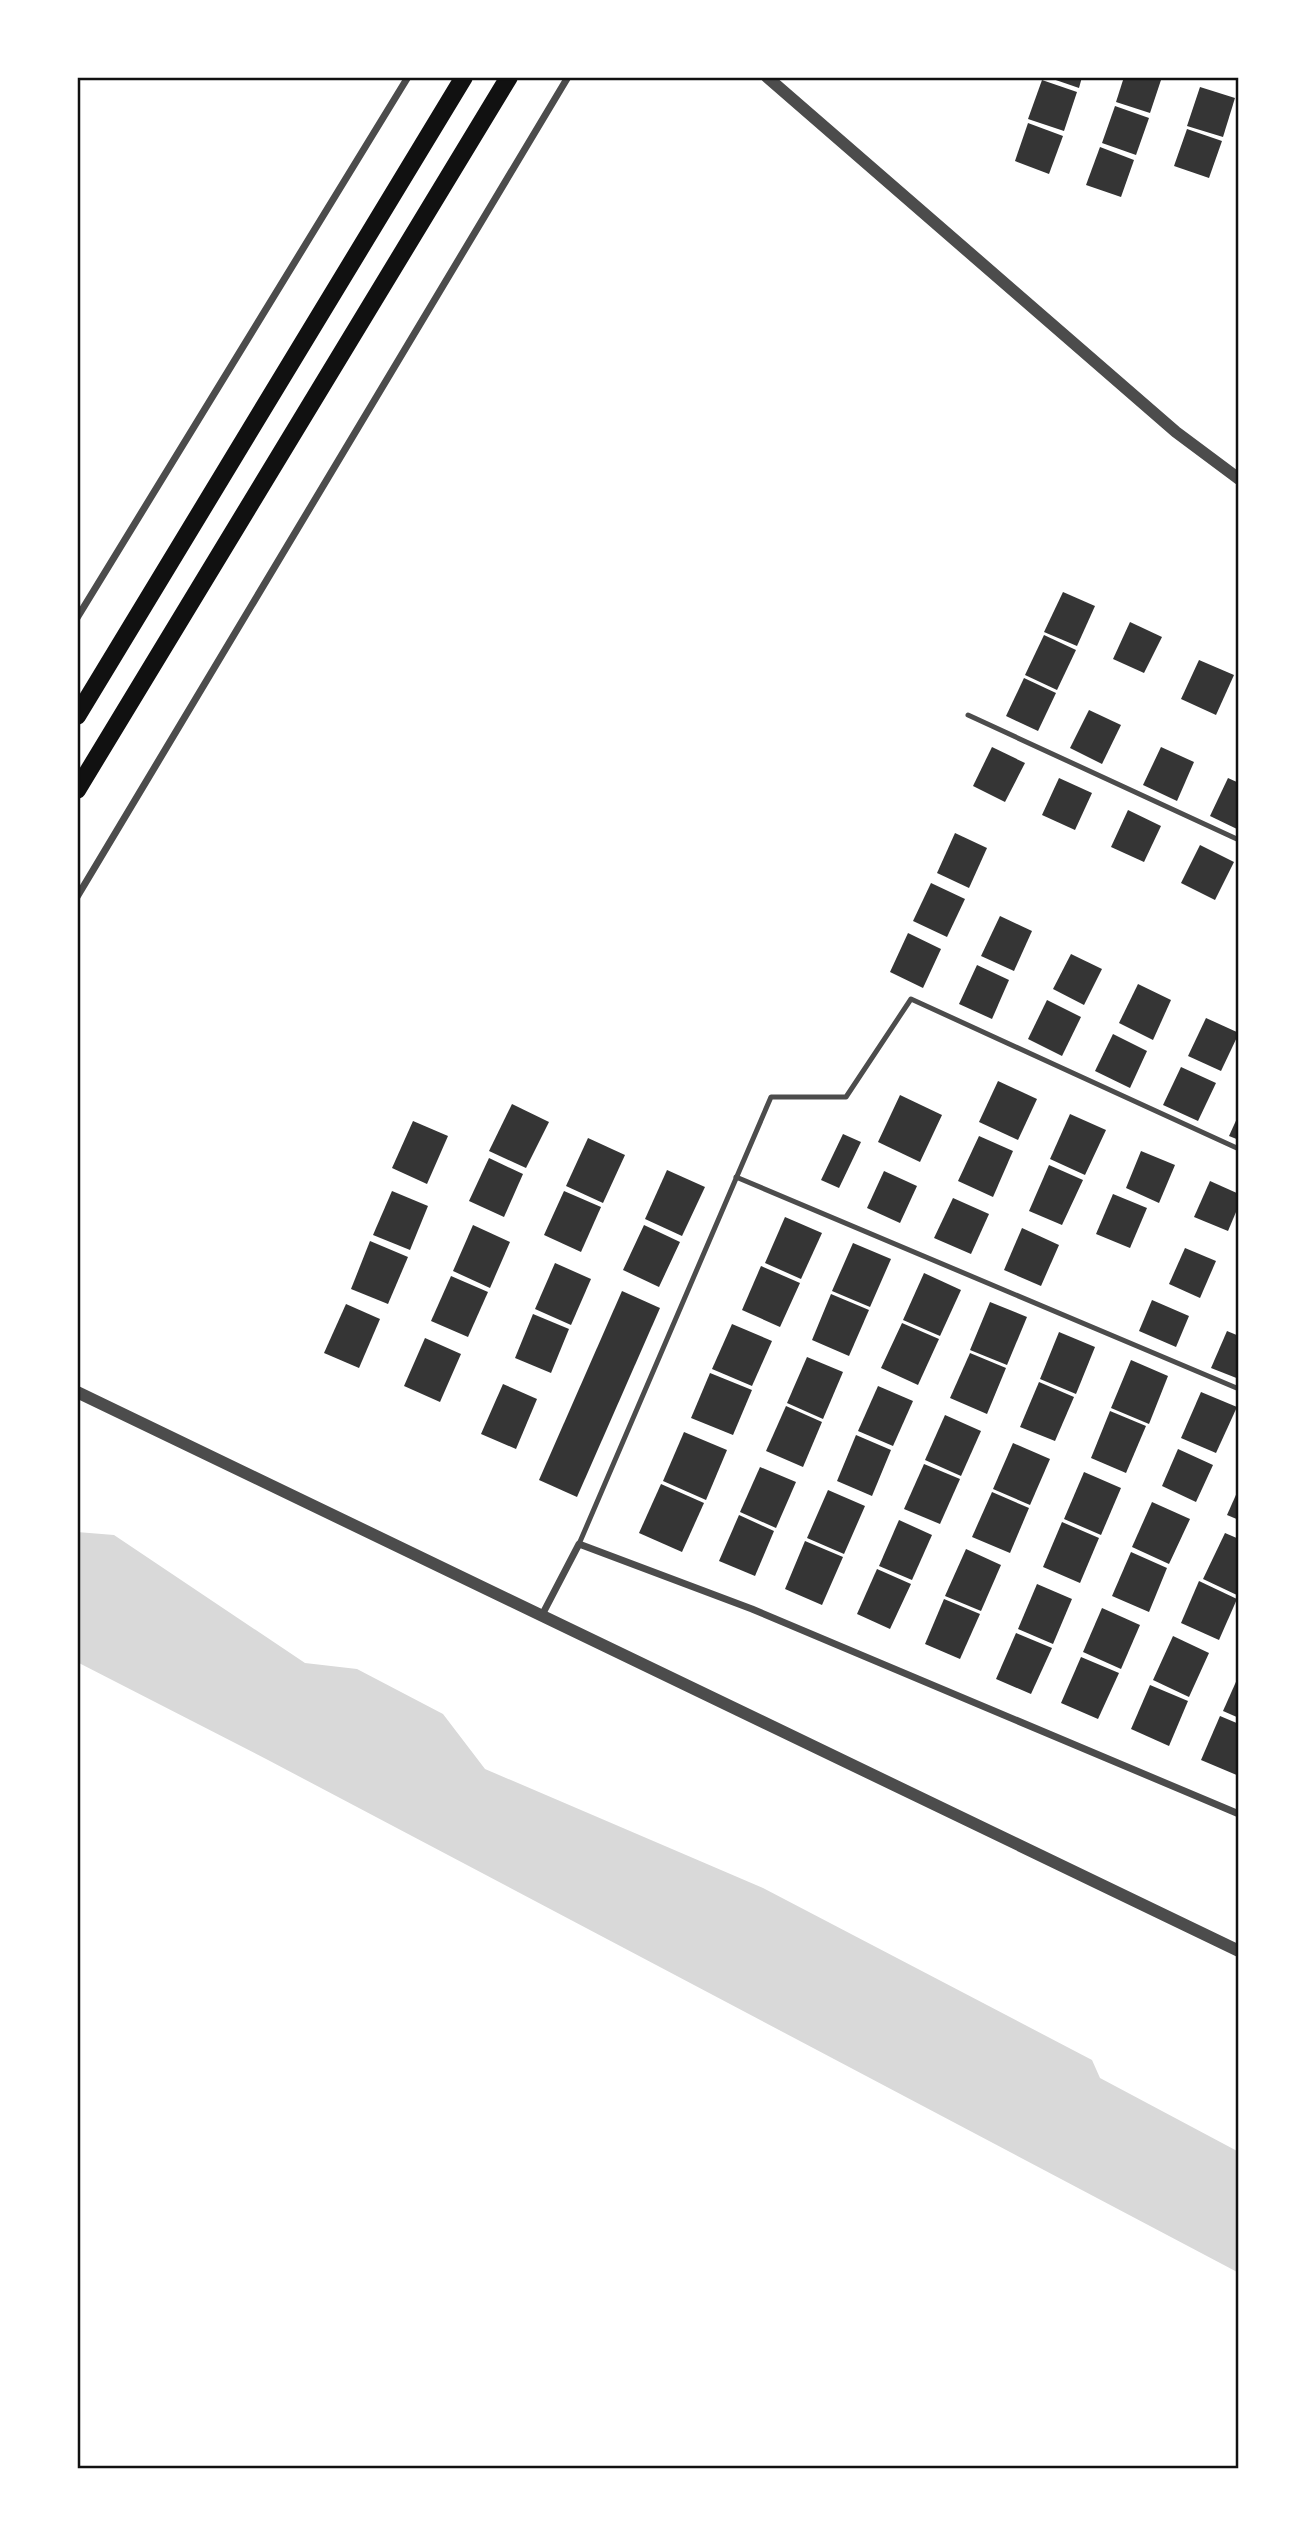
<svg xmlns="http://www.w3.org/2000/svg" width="1316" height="2546" font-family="Lato,sans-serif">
  <rect width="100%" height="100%" fill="#fff"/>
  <polygon fill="#d9d9d9" points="77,1532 114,1535 305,1663 357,1669 443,1714 485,1769 763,1888 1092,2060 1100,2078 1239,2152 1239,2273 268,1760 77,1662"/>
  <g fill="#353535">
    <polygon points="1047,77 1082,77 1079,88"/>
    <polygon points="1124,77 1162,77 1150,113 1116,102"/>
    <polygon points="1042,80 1077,92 1064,131 1028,119"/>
    <polygon points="1200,87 1235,98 1223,137 1187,126"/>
    <polygon points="1115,106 1149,118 1136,155 1102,143"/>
    <polygon points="1028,123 1063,136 1049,174 1015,161"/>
    <polygon points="1187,129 1222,141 1209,178 1174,166"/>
    <polygon points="1100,147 1134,160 1121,197 1086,185"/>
    <polygon points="1063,592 1095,606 1077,646 1044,632"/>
    <polygon points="1130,622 1162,637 1144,673 1113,659"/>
    <polygon points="1044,635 1076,650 1057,690 1025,675"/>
    <polygon points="1199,660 1234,675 1216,715 1181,699"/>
    <polygon points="1024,678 1056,693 1038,731 1006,716"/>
    <polygon points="1089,710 1121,725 1102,764 1070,748"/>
    <polygon points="992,747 1025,763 1005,802 973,786"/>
    <polygon points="1161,747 1194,762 1177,801 1143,785"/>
    <polygon points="1059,778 1092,793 1075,830 1042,815"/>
    <polygon points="1228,778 1239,783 1239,830 1210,816"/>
    <polygon points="1128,810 1161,826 1144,862 1111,847"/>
    <polygon points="955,833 987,848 969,888 937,873"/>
    <polygon points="1200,845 1234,862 1215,900 1181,883"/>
    <polygon points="931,883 965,899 947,937 913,921"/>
    <polygon points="1000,916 1032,931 1014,971 981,956"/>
    <polygon points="908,933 941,949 923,988 890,972"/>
    <polygon points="1071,954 1102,969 1084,1005 1053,989"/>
    <polygon points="977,965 1009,980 992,1019 959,1004"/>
    <polygon points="1138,984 1171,1000 1153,1040 1119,1023"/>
    <polygon points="1047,1000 1081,1017 1062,1056 1028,1039"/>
    <polygon points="1206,1018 1239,1033 1221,1071 1188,1056"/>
    <polygon points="1113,1034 1147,1051 1130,1088 1095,1071"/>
    <polygon points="1181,1067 1216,1083 1198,1121 1163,1105"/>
    <polygon points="998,1081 1037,1099 1018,1140 979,1122"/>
    <polygon points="900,1095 942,1115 920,1162 878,1142"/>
    <polygon points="512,1104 549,1122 526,1168 489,1151"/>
    <polygon points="1070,1114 1106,1130 1085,1175 1050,1159"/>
    <polygon points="1239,1114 1239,1140 1229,1136"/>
    <polygon points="413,1121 448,1136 427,1184 392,1168"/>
    <polygon points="843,1134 861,1142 839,1188 821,1180"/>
    <polygon points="979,1136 1013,1151 993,1197 958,1181"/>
    <polygon points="588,1138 625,1155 603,1203 566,1186"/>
    <polygon points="1141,1151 1175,1165 1159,1203 1126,1188"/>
    <polygon points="489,1158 523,1174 504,1217 469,1201"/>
    <polygon points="1049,1165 1083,1180 1062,1225 1029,1211"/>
    <polygon points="667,1170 705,1187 682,1236 645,1219"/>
    <polygon points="884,1171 917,1186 900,1223 867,1208"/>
    <polygon points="1210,1181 1239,1194 1239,1205 1228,1231 1194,1217"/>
    <polygon points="392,1191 428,1206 410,1250 373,1235"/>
    <polygon points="564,1191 601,1207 581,1252 544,1235"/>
    <polygon points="1113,1194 1147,1208 1130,1248 1096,1234"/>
    <polygon points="953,1198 989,1214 971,1254 934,1238"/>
    <polygon points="785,1217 822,1233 801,1279 765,1263"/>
    <polygon points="473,1225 510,1242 490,1288 453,1271"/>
    <polygon points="644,1225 680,1242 659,1287 623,1270"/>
    <polygon points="1022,1228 1059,1245 1041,1286 1004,1270"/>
    <polygon points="370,1241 408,1257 388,1304 351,1289"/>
    <polygon points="853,1243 891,1259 870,1307 832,1291"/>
    <polygon points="1185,1248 1216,1261 1200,1298 1169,1284"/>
    <polygon points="555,1263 591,1279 571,1325 535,1309"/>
    <polygon points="761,1266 800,1283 780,1327 742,1310"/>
    <polygon points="924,1273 961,1290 940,1336 903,1320"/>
    <polygon points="451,1276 488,1292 468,1337 431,1321"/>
    <polygon points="622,1291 660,1308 577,1497 539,1480"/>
    <polygon points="831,1294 869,1310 849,1356 812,1340"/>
    <polygon points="1152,1300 1189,1316 1176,1347 1139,1331"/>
    <polygon points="990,1302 1027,1317 1007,1365 970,1350"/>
    <polygon points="346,1304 380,1319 359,1368 324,1353"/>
    <polygon points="533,1314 569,1329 551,1373 515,1358"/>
    <polygon points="902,1323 939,1339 918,1385 881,1368"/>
    <polygon points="732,1324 772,1341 752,1386 712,1369"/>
    <polygon points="1227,1331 1239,1336 1239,1379 1211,1368"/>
    <polygon points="1059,1332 1095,1347 1076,1394 1040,1379"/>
    <polygon points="425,1338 461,1354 440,1402 404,1386"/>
    <polygon points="970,1353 1006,1368 987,1414 950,1398"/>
    <polygon points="807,1357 843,1372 823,1419 787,1403"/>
    <polygon points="1131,1360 1168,1376 1149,1424 1111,1408"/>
    <polygon points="710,1373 752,1390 733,1435 691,1418"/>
    <polygon points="1039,1382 1074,1397 1055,1441 1020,1427"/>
    <polygon points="503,1384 537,1399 516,1449 481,1434"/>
    <polygon points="878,1386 913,1401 893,1446 858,1431"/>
    <polygon points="1201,1392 1237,1407 1216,1453 1181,1438"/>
    <polygon points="786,1406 822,1422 803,1467 766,1451"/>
    <polygon points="1110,1411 1146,1426 1126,1473 1091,1458"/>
    <polygon points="945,1415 981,1431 961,1476 925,1460"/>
    <polygon points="684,1432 727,1450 706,1500 663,1481"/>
    <polygon points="856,1435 891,1450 872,1496 837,1481"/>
    <polygon points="1013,1443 1050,1459 1030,1505 993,1489"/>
    <polygon points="1178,1449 1213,1465 1196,1502 1162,1486"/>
    <polygon points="924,1464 960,1479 940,1524 904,1509"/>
    <polygon points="760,1467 796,1482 776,1528 740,1512"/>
    <polygon points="1084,1472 1121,1488 1101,1535 1064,1519"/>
    <polygon points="661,1484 704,1503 682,1552 639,1533"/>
    <polygon points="1239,1488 1239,1520 1227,1515"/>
    <polygon points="828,1490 865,1506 844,1554 807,1538"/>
    <polygon points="992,1492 1029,1508 1010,1553 972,1537"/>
    <polygon points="1152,1502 1190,1519 1169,1564 1132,1547"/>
    <polygon points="739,1515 774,1531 755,1576 719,1561"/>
    <polygon points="899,1520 932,1535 912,1580 879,1566"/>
    <polygon points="1062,1522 1099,1538 1080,1583 1043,1567"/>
    <polygon points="1225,1533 1239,1539 1239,1596 1203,1579"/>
    <polygon points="805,1541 843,1557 822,1605 785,1589"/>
    <polygon points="966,1549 1001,1565 981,1611 945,1596"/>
    <polygon points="1131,1552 1167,1568 1149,1612 1112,1596"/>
    <polygon points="877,1569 911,1584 890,1629 857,1614"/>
    <polygon points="1199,1581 1237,1599 1219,1640 1181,1623"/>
    <polygon points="1037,1584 1072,1599 1053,1644 1018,1629"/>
    <polygon points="944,1599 980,1614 960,1659 925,1644"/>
    <polygon points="1102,1608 1140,1625 1121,1669 1083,1652"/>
    <polygon points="1016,1633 1052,1648 1031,1694 996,1679"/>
    <polygon points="1173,1636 1209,1653 1189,1697 1153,1680"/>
    <polygon points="1081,1657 1119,1673 1098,1719 1061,1703"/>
    <polygon points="1239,1675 1239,1718 1223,1711"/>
    <polygon points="1150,1685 1188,1701 1169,1746 1131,1729"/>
    <polygon points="1220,1716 1239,1724 1239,1776 1201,1760"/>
  </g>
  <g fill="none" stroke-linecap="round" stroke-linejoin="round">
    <g stroke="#4c4c4c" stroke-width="5">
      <polyline points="968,715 1239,840"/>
      <polyline points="736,1177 1239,1389"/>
      <polyline points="579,1544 771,1097 846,1097 911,999 1239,1149"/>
    </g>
    <g stroke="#4c4c4c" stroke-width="7">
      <polyline points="77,618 408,77"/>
      <polyline points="77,897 568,77"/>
      <polyline points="541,1617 579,1544 752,1609 1239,1814"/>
    </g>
    <g stroke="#4c4c4c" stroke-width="12">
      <polyline points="767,77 1176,432 1239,479"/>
      <polyline points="77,1392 1239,1951"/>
    </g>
    <g stroke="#111" stroke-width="18">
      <polyline points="77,716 464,77"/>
      <polyline points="77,790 509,77"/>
    </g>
  </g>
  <rect width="1316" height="2546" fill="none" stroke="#ffffff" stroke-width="158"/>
  <rect x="79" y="79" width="1158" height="2388" fill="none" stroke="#111" stroke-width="2.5"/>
</svg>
